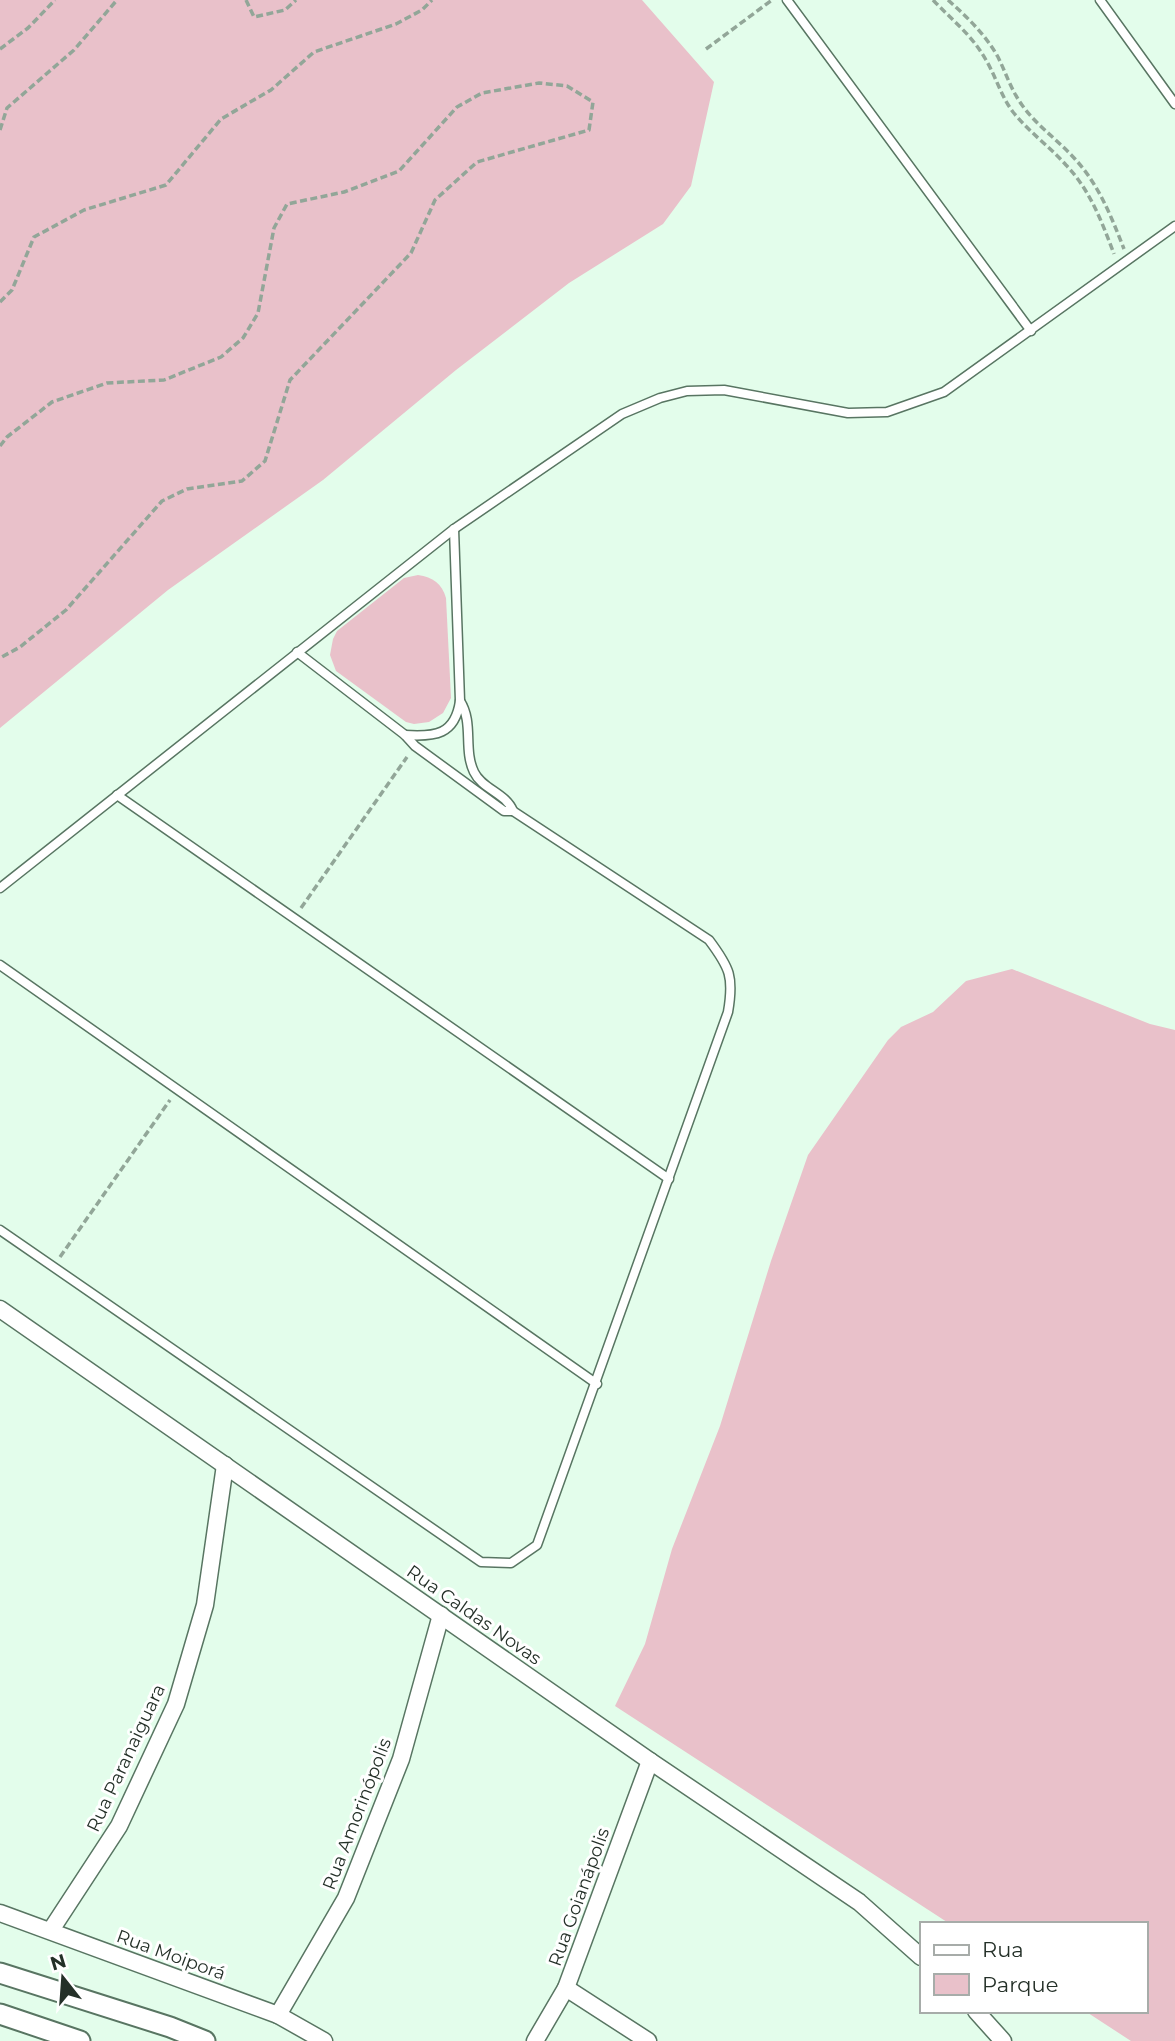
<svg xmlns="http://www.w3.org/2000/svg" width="1175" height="2041" font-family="Montserrat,sans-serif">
  <rect width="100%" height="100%" fill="#e3fdeb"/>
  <g fill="#e9c1ca">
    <polygon points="0,0 642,0 714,82 691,186 663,224 569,283 456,370 323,480 168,590 0,728"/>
    <path d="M418,575C433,577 442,584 446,598L451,698L443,713L429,722L414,724L406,722L336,671L330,655L333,639L337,631L404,578Z"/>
    <polygon points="1012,969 1150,1024 1175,1030 1175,2041 1131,2041 1085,2011 1145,2011 1145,1924 950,1924 615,1706 645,1644 672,1549 720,1426 771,1261 808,1155 888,1040 901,1027 933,1012 966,981"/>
  </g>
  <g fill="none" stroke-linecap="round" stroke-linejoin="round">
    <g stroke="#587562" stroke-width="11">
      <g id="service">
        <polyline points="787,0 1031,331"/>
        <polyline points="1100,0 1175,104"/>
        <polyline points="297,652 405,735 415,746 504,811 513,811"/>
        <path d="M405,735C435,737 455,735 460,701L454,529"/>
        <polyline points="117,795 669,1179"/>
        <polyline points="0,888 454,529 622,414 660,398 687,391 724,390 848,413 887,412 944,392 1175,226"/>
        <polyline points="0,965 597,1384"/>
        <path d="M0,1230L481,1562L511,1563L537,1545L728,1012C734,977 730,968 709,940L513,811C506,793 482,789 474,772C463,749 474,723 460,701"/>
      </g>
    </g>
    <g stroke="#587562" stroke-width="19">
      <g id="minor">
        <polyline points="0,1309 650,1761 859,1902 921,1957"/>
        <polyline points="0,1913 278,2015 324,2041"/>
        <polyline points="51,1930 119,1826 176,1704 205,1605 225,1465"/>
        <polyline points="566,1988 648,2041"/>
        <polyline points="976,2011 1003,2041"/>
        <polyline points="278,2015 346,1898 401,1759 441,1615"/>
        <polyline points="535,2041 566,1988 650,1761"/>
      </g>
    </g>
    <g stroke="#587562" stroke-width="23">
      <g id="tertiary">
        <polyline points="0,1973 170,2027 205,2041"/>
        <polyline points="0,2014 80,2041"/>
      </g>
    </g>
    <g stroke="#92a698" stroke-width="3.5" stroke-dasharray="7 3.5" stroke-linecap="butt">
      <polyline points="246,0 254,17 285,10 296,0"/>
      <path d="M933,0C952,20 972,35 986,60C996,77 1001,96 1013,112C1029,132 1049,146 1066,165C1090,190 1102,222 1114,254"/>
      <path d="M948,0C967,17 985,34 998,57C1006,73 1011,90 1022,105C1037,126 1058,140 1075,159C1099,185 1111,216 1124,249"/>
      <polyline points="0,49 28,28 55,0"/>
      <polyline points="706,49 772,0"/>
      <polyline points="0,130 7,108 74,50 117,0"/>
      <polyline points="0,302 12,290 34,237 84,210 166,185 221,119 271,90 314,52 396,24 422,10 432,0"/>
      <polyline points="0,446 7,437 52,402 107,383 164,380 221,357 243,338 258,313 274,228 287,204 344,192 399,171 457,107 482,93 539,83 567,86 593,102 589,130 477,162 435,200 411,253 290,380 265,461 242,481 187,489 162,501 66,610 20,647 0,658"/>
      <polyline points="301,908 407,757"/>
      <polyline points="60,1257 170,1100"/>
    </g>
    <use href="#service" stroke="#fff" stroke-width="8"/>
    <use href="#minor" stroke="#fff" stroke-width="16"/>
    <use href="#tertiary" stroke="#fff" stroke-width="19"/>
  </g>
  <g text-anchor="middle" stroke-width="6" stroke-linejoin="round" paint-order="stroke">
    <g font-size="18" fill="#243028" stroke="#fff">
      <text transform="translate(474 1615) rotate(35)" y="6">Rua Caldas Novas</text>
      <text transform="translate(126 1758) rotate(-65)" y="6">Rua Paranaiguara</text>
      <text transform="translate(357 1814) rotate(-69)" y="6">Rua Amorinópolis</text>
      <text transform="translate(579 1897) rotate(-70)" y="6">Rua Goianápolis</text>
      <text transform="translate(171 1955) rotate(20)" y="6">Rua Moiporá</text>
    </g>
  </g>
  <rect x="920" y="1922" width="228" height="91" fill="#ffffff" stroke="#a7aca9" stroke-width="2"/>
  <rect x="934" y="1945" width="35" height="10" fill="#ffffff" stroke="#a7aca9" stroke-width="2"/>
  <text x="982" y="1957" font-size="21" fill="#243028">Rua</text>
  <rect x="934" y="1974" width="35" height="21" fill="#e9c1ca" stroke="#a7aca9" stroke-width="2"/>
  <text x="982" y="1992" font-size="21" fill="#243028">Parque</text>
  <g transform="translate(63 1978) rotate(343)" stroke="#ffffff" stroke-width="5" paint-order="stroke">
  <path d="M0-5L12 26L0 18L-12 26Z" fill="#243028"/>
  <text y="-10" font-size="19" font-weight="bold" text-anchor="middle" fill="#243028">N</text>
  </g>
</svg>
